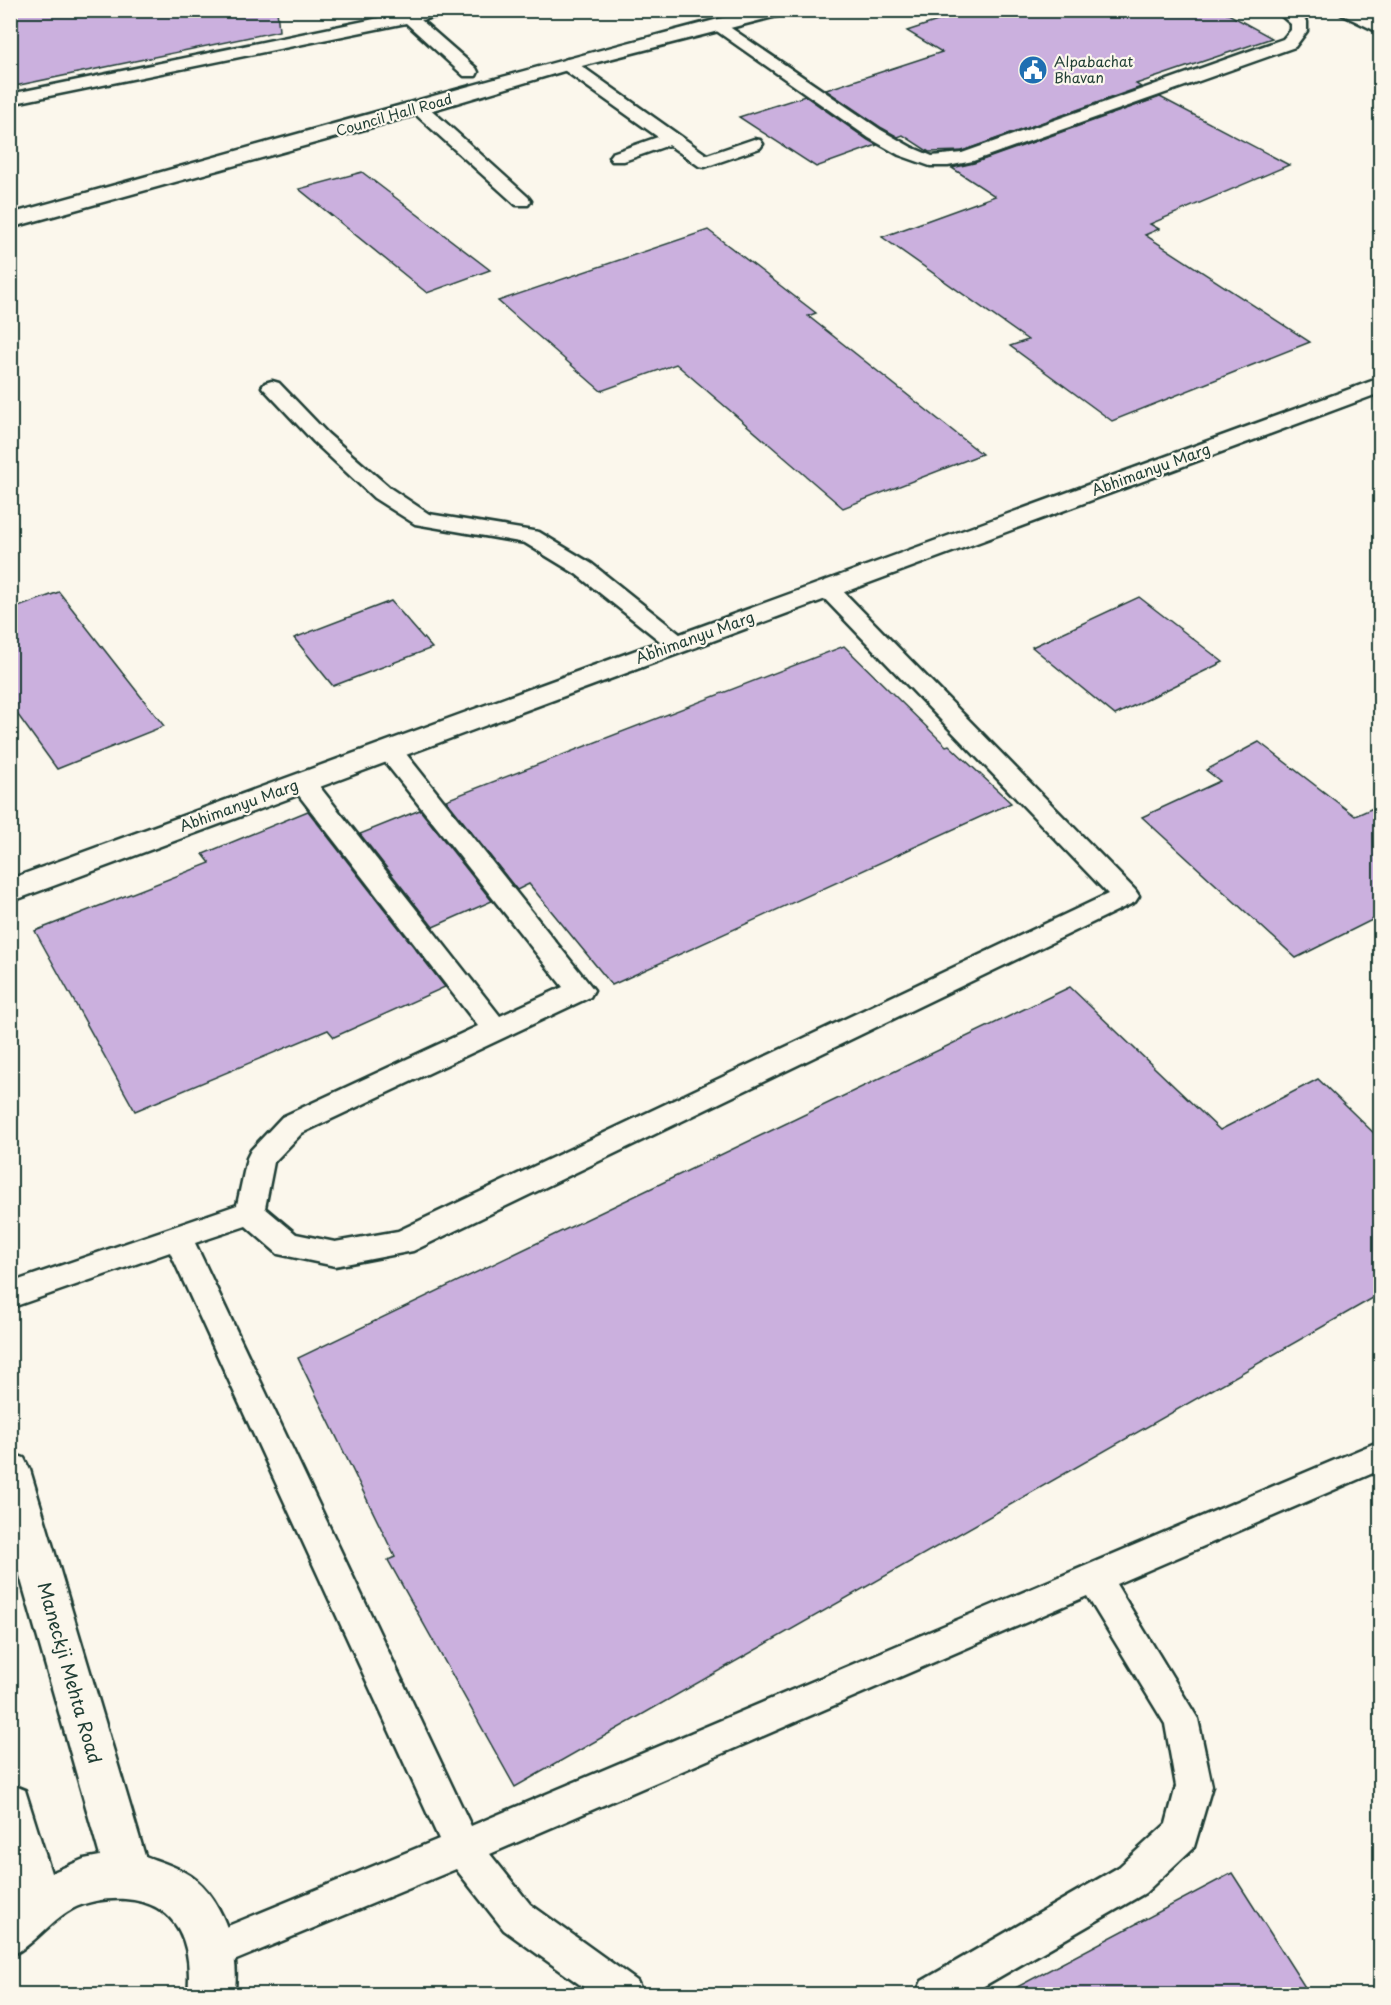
<svg xmlns="http://www.w3.org/2000/svg" width="1391" height="2005" font-family="'Playpen Sans',sans-serif">
  <rect width="100%" height="100%" fill="#fbf7ec"/>
  <filter id="ink" filterUnits="userSpaceOnUse"><feTurbulence type="fractalNoise" baseFrequency=".0167" numOctaves="2"/><feDisplacementMap in="SourceGraphic" scale="12" xChannelSelector="R" yChannelSelector="G"/><feConvolveMatrix kernelMatrix="1 2 1 2 8 2 1 2 1" color-interpolation-filters="sRGB"/></filter>
  <g filter="url(#ink)">
    <g fill="#cbb0de" stroke="#1f3d34" stroke-width="1.5">
      <polygon points="10,10 277,10 279,31 10,87"/>
      <polygon points="971,10 1221,10 1272,38 1136,84 1141,87 962,151 929,152 903,135 898,137 882,128 826,90 942,52 907,31"/>
      <polygon points="805,96 868,140 877,145 816,167 739,117"/>
      <polygon points="1160,97 1289,165 1150,224 1159,229 1145,235 1310,342 1112,421 1010,346 1028,340 882,237 995,196 952,168 974,163"/>
      <polygon points="362,172 490,270 427,293 299,189"/>
      <polygon points="708,230 816,313 808,316 982,454 843,508 676,364 601,391 498,301"/>
      <polygon points="59,592 164,726 57,769 10,704 10,610"/>
      <polygon points="1139,597 1223,662 1115,715 1032,647"/>
      <polygon points="391,601 432,648 333,686 294,638"/>
      <polygon points="844,646 946,746 949,745 1011,803 612,985 529,884 517,890 446,800"/>
      <polygon points="1259,742 1355,816 1380,805 1380,916 1296,958 1142,817 1220,781 1206,770"/>
      <polygon points="420,810 492,901 433,927 360,834"/>
      <polygon points="308,811 445,987 334,1037 328,1030 135,1111 35,931 210,863 203,854"/>
      <polygon points="1070,987 1220,1130 1318,1079 1380,1139 1380,1294 515,1787 388,1560 395,1557 298,1358"/>
      <polygon points="1232,1873 1310,1995 1002,1995"/>
    </g>
    <g fill="none" stroke-linecap="round" stroke-linejoin="round">
      <g stroke="#1f3d34" stroke-width="5">
        <g id="lane">
          <polygon points="418,10 452,10 450,13 421,20 476,68 478,72 476,76 464,76 406,23 10,104 10,94"/>
          <polygon points="1275,10 1294,10 1307,22 1307,31 1295,47 973,161 948,166 930,166 899,155 869,138 711,27 719,22 725,24 881,130 911,147 932,156 962,153 1283,39 1291,30 1291,24"/>
          <polygon points="567,59 573,60 707,155 754,139 760,140 763,144 760,148 705,167 699,166 669,145 624,161 612,161 609,157 612,153 658,137 561,68 559,64"/>
          <polygon points="419,103 425,104 528,197 531,201 528,205 516,205 413,112 410,108 413,104"/>
          <polygon points="272,381 279,383 328,434 390,488 429,514 539,532 592,564 686,639 690,644 686,649 678,651 670,649 576,574 525,543 415,524 374,498 314,442 262,387 265,383"/>
          <polygon points="828,582 836,584 1135,890 1139,896 1135,902 413,1251 335,1266 278,1254 246,1226 195,1243 471,1826 1380,1441 1380,1470 1116,1584 1198,1719 1212,1786 1194,1847 1145,1893 970,1994 916,1994 922,1981 1119,1867 1166,1824 1176,1786 1165,1724 1087,1596 490,1854 530,1904 637,1981 643,1994 593,1994 504,1930 456,1869 212,1970 199,1964 193,1951 199,1938 439,1839 170,1252 10,1308 10,1283 237,1205 247,1158 251,1150 282,1117 478,1026 294,789 291,783 294,777 303,775 312,777 500,1016 563,987 381,757 378,751 381,745 390,743 399,745 594,990 590,997 302,1133 274,1162 265,1208 296,1234 335,1242 398,1231 1108,894 820,594 817,589 820,584"/>
        </g>
      </g>
      <g stroke="#1f3d34" stroke-width="5">
        <g id="street">
          <path d="M753,10H788L785,14L574,68L426,112L10,228V214C258,146 504,74 753,10Z"/>
          <polygon points="1338,10 1364,10 1380,19 1380,33 1341,14"/>
          <polygon points="1380,378 1380,393 10,902 10,879"/>
        </g>
      </g>
      <g stroke="#1f3d34" stroke-width="5">
        <path id="secondary" d="M10,1453L24,1458L30,1470L145,1856C158,1861 172,1865 184,1872C222,1892 242,1954 234,1994H188C193,1946 180,1903 125,1899C108,1898 87,1901 72,1909C48,1922 35,1945 10,1956L12,1897L10,1784L25,1790L51,1873L84,1859L100,1856L10,1541Z"/>
      </g>
      <use href="#lane" fill="#fbf7ec" fill-rule="evenodd"/>
      <use href="#street" fill="#fbf7ec" fill-rule="evenodd"/>
      <use href="#secondary" fill="#fbf7ec" fill-rule="evenodd"/>
    </g>
  </g>
  <defs>
    <g id="civic-disc" transform="scale(1.5)"><circle r="9.5" fill="#1f6fb2" stroke="#fbf7ec"/><path d="M-.6-6.5H3V-4.5H.6V-3L4-1V1h2V6H-6V1h2V-1L-.6-3ZM-1.2 2.5V6h2.4V2.5Z" fill="#fff"/></g>
  </defs>
  <g fill-rule="evenodd">
    <use href="#civic-disc" x="1033" y="70"/>
  </g>
  <g text-anchor="middle" stroke-width="4.5" stroke-linejoin="round" paint-order="stroke">
    <g font-size="14" fill="#1f3d34" stroke="#fbf7ec" text-anchor="start">
      <text x="1054" y="67">Alpabachat<tspan x="1054" dy="16">Bhavan</tspan></text>
    </g>
    <g font-size="14" fill="#1f3d34" stroke="#fbf7ec">
      <text transform="translate(394 115) rotate(-16)" y="5">Council Hall Road</text>
    </g>
    <g font-size="15" fill="#1f3d34" stroke="#fbf7ec">
      <text transform="translate(1151 470) rotate(-20)" y="5">Abhimanyu Marg</text>
      <text transform="translate(695 638) rotate(-20)" y="5">Abhimanyu Marg</text>
      <text transform="translate(239 806) rotate(-20)" y="5">Abhimanyu Marg</text>
    </g>
    <g font-size="18" fill="#1f3d34" stroke="#fbf7ec">
      <text transform="translate(69 1673) rotate(74)" y="6">Maneckji Mehta Road</text>
    </g>
  </g>
  <rect width="1391" height="2005" fill="none" stroke="#fbf7ec" stroke-width="36"/>
  <rect x="18" y="18" width="1355" height="1969" fill="none" stroke="#1f3d34" stroke-width="2" filter="url(#ink)"/>
</svg>
